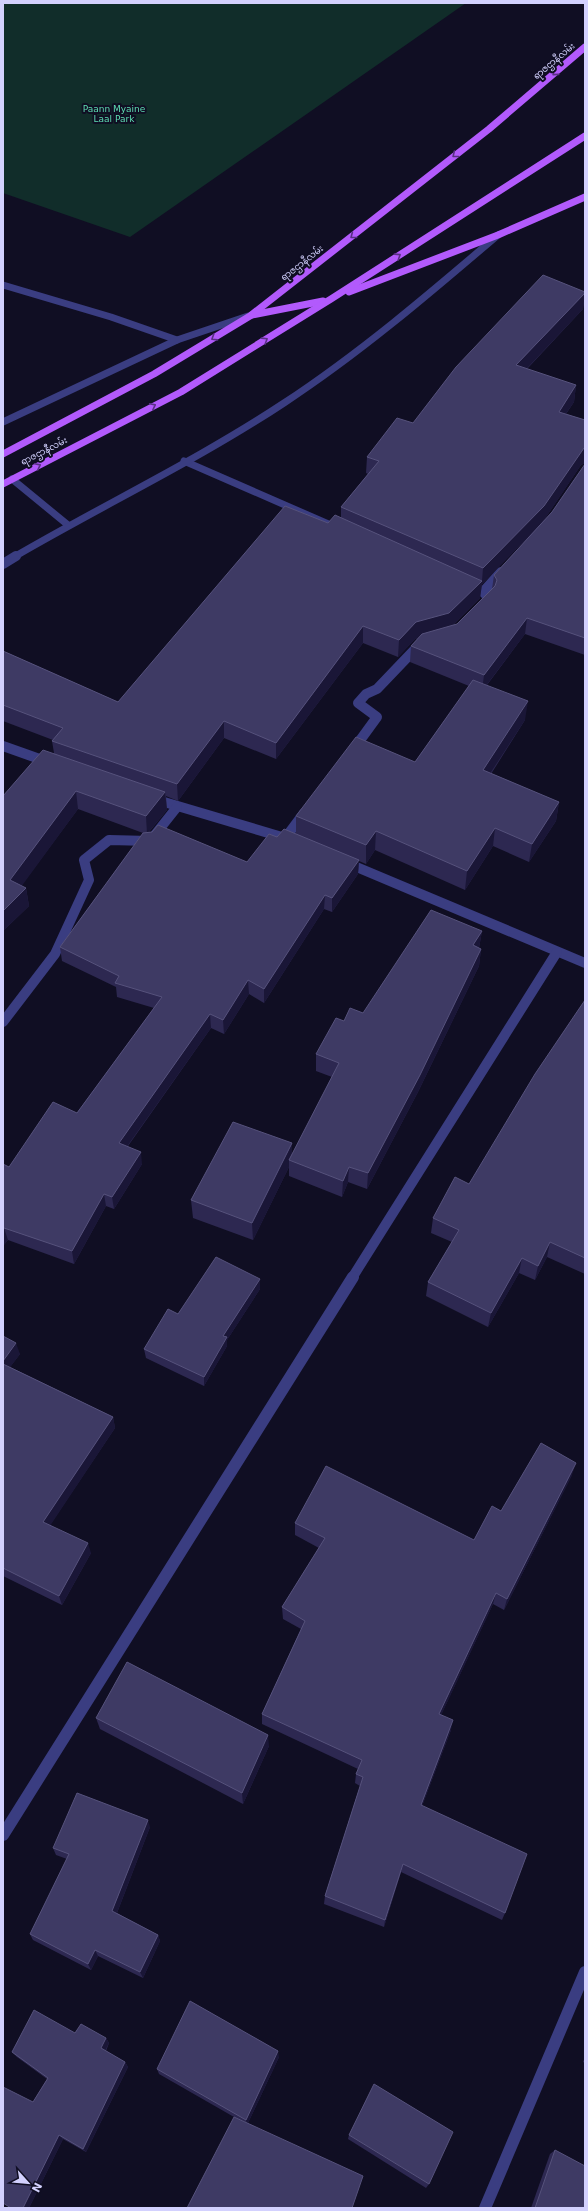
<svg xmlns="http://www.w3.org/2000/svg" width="588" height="2211" font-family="'DejaVu Sans','Noto Sans Myanmar',sans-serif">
  <rect width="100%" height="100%" fill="#100e23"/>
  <polygon fill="#112d2a" points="3,3 466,3 130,237 3,193"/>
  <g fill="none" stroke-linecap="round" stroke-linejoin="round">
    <polyline stroke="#3a3d81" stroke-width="7" points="3,285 111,317 177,340"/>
    <g stroke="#3a3d81" stroke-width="7">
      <polyline points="3,422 177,340 248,316"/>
      <polyline points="184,461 333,526"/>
      <polyline points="12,479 68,525"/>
      <path d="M14,557C103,505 198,460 284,403C360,353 429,294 498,235"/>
    </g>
    <g stroke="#3a3d81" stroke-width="10">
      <polyline points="3,564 16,556"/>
      <polyline points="484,604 489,598 483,592 501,572"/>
      <polyline points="3,746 48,762"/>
      <polyline points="353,750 377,717 358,703 366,694 377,689 420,644"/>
      <polyline points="154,799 292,840"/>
      <polyline points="286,837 304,813"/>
      <polyline points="347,863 585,963"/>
      <polyline points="3,1022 55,954 89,880 84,860 109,840 150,841 177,807"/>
      <polyline points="352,1278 557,952"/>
    </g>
    <g stroke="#3a3d81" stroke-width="12">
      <polyline points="3,1835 353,1277"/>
      <polyline points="485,2208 585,1972"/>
    </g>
    <g stroke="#b25afc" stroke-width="7">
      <polyline points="349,292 498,235 585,197"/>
      <polyline points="252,315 323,301"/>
      <polyline points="3,454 154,374 250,316 489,129 585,47"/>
      <polyline points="3,484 181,392 331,299 585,136"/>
    </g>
  </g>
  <g fill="#2d2851" fill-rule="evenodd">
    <path d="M585,292L583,309L527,369L576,385L574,402L566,414L585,420V463L581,465L542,523L482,584L480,598L453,625L457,624L492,589L494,575L552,512L585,464V655L525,634L487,685L525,720L491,774L559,802L556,821L529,862L493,846L465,890L375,850L366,864L359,861L358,874L332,912L324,909L264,1003L249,994L224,1034L211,1028L128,1146L142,1164L114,1209L106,1206L74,1264L8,1240L3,1246L9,1167L77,1113L154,1008L117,997L116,987L62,961L60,947L143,833L78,809L21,886L26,888L29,906L3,931L54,753L52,741L53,740L3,721V651L118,702L328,523L341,518V507L368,474L366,473L367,457L413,423ZM418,638L411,646L410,662L469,686L415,762L296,816V833L277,837L247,862L149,832L167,810L166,796L178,801L224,738L276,759L363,643L398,657L415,639Z"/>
    <polygon points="482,931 479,948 481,949 479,966 418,1092 367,1189 348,1182 342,1197 289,1176 289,1167 253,1240 193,1218 191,1200 292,1143 292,1155 332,1077 316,1071 316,1054 344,1021 363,1013"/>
    <polygon points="585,1000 585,1274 547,1257 535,1280 519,1273 488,1327 426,1296 428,1282 452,1242 431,1233 433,1218 469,1184"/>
    <polygon points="260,1279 260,1289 227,1340 227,1346 204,1386 146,1358 144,1349 178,1314"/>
    <polygon points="3,1336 20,1354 10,1367 113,1417 115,1428 50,1525 91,1553 62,1605 3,1576"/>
    <polygon points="572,1475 504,1610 493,1604 441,1715 451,1730 422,1806 505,1913 502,1920 401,1872 384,1927 324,1904 325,1896 360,1786 355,1783 356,1774 358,1769 262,1724 262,1714 301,1629 283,1619 282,1607 319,1548 295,1535 295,1523 474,1540 501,1511"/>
    <polygon points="96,1718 269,1746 243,1804 100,1729"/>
    <polygon points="150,1827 117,1913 158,1935 160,1941 143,1978 98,1956 91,1970 33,1940 30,1934 67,1859 56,1855 53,1848"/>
    <polygon points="75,2033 106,2038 109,2043 106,2051 125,2062 128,2067 86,2152 63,2139 29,2208 33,2102 47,2079 17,2057 12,2052"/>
    <polygon points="279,2057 248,2123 234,2117 159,2074 157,2069"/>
    <polygon points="585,2057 585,2063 583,2062"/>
    <polygon points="349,2135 429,2184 426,2188 348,2139"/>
    <polygon points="555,2150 585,2208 531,2208 550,2154"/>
  </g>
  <g fill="#1a1637">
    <polygon points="585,293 583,309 514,382 516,365"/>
    <polygon points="576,385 574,402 556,428 559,412"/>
    <polygon points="584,448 585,448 585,463 581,465 542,523 482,584 480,598 448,630 415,639 398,657 399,640 416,622 482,581 483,568"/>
    <polygon points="527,618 525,634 482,691 484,675"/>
    <polygon points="363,626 363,643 276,759 276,743"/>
    <polygon points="528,701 525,720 480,789 483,770"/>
    <polygon points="224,721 224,738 178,801 177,784"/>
    <polygon points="76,791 78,809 13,898 10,880"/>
    <polygon points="165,792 167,810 147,834 146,816"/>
    <polygon points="559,802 556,821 529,862 532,844"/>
    <polygon points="495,828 493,846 465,890 467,871"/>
    <polygon points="376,831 375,850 366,864 366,845"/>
    <polygon points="359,860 358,874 332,912 332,898"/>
    <polygon points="26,888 29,906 3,931 3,911"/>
    <polygon points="325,895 324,909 264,1003 264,989"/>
    <polygon points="482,931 479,948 473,945"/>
    <polygon points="481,949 479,966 418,1092 367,1189 368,1173"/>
    <polygon points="248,980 249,994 224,1034 223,1020"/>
    <polygon points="210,1014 211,1028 121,1155 119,1143"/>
    <polygon points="292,1143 292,1161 289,1160 289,1167 253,1240 252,1223"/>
    <polygon points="141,1152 142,1164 114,1209 112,1197"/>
    <polygon points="349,1167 348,1182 342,1197 343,1181"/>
    <polygon points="104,1194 106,1206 74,1264 72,1251"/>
    <polygon points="4,1228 8,1240 3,1246 3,1229"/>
    <polygon points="550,1242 547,1257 535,1280 538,1266"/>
    <polygon points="522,1258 519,1273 488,1327 491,1313"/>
    <polygon points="260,1279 260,1289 227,1340 227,1346 204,1386 204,1377 223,1336"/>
    <polygon points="16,1343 20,1354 5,1374 3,1368 3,1361"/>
    <polygon points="113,1417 115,1428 46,1532 43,1522"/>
    <polygon points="576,1463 572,1475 504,1610 507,1599"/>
    <polygon points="88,1543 91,1553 62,1605 59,1596"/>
    <polygon points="496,1593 493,1604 437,1724 439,1714"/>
    <polygon points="453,1720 451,1730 419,1814 421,1805"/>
    <polygon points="268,1735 269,1746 243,1804 242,1793"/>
    <polygon points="148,1820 150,1827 115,1918 112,1911"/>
    <polygon points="403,1864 401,1872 384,1927 385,1920"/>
    <polygon points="158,1935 160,1941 143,1978 140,1972"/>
    <polygon points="95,1950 98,1956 91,1970 88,1964"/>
    <polygon points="106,2038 109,2043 104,2053 101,2048"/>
    <polygon points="278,2051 279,2057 247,2125 246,2120"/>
    <polygon points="125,2062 128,2067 86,2152 83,2149"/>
    <polygon points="59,2135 63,2139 29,2208 23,2208"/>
  </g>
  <g fill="#3e3a64" stroke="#56527c">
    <polygon points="543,275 585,292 585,293 516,365 576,385 559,412 585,420 585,448 584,448 544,506 483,568 341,507 379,461 367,457 397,418 413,423 456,367"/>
    <polygon points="585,464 585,638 527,618 484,675 411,646 422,634 457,624 495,586 497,580 494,575 552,512"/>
    <polygon points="285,506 328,523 335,515 482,581 449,613 416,622 399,640 363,626 276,743 224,721 177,784 52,741 63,728 3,705 3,651 118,702"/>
    <polygon points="473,680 528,701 483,770 559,802 532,844 495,828 467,871 376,831 366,845 296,816 356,737 415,762"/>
    <polygon points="43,750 165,792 146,816 76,791 10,880 26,888 3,911 3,796"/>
    <polygon points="158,825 247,862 269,834 277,837 284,829 359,860 332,898 325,895 264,989 248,980 223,1020 210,1014 119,1143 141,1152 112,1197 104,1194 72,1251 4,1228 3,1229 3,1164 9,1167 53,1102 77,1113 162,997 115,983 119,976 60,947 143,833 152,832"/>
    <polygon points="431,910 482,931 473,945 481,949 420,1075 368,1173 349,1167 343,1181 289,1160 339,1063 316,1054 336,1018 344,1021 350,1008 363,1013"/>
    <polygon points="585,1000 585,1258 550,1242 538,1266 522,1258 491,1313 428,1282 459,1230 433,1218 455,1177 469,1184 535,1074"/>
    <polygon points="233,1122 292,1143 252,1223 191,1200"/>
    <polygon points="216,1257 260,1279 223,1336 227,1337 204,1377 144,1349 168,1309 178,1314"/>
    <polygon points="3,1336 16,1343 3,1361"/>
    <polygon points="3,1364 113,1417 43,1522 88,1543 59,1596 3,1568"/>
    <polygon points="541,1443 576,1463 507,1599 496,1593 439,1714 453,1720 421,1805 527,1854 505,1913 403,1864 385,1920 325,1896 363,1777 356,1774 362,1760 262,1714 305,1621 282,1607 325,1538 295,1523 326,1466 474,1540 492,1506 501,1511"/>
    <polygon points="127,1662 268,1735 242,1793 96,1718"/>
    <polygon points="77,1793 148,1820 112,1911 158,1935 140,1972 95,1950 88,1964 30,1934 69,1854 53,1848"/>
    <polygon points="190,2001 278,2051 246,2120 157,2069"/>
    <polygon points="34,2010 75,2033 81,2024 106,2038 101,2048 125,2062 83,2149 59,2135 23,2208 11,2208 3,2203 3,2087 33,2102 48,2078 12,2052"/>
    <polygon points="374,2084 453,2132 429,2184 349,2135"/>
    <polygon points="234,2117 363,2176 352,2208 187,2208"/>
    <polygon points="555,2150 585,2166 585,2208 535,2208"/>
  </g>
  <defs><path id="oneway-chevron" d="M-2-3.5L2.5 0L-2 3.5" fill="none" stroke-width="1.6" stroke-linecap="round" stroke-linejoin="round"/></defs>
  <g stroke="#593085">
    <use href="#oneway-chevron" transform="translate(555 73) rotate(140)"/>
    <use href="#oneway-chevron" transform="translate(455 155) rotate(141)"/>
    <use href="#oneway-chevron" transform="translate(353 236) rotate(142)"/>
    <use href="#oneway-chevron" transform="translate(398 256) rotate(-33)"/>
    <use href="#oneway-chevron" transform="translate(214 338) rotate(148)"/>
    <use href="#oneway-chevron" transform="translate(265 340) rotate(-32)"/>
    <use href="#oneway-chevron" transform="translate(153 406) rotate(-27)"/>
    <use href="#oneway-chevron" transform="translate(38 466) rotate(-27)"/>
  </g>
  <g text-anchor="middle" stroke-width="4" stroke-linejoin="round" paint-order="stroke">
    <g font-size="9" fill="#d3d1fe" stroke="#100e23">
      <text transform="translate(554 61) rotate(-40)" y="3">ရာဇဌာနီလမ်း</text>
      <text transform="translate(302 263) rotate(-38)" y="3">ရာဇဌာနီလမ်း</text>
      <text transform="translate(44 451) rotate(-27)" y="3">ရာဇဌာနီလမ်း</text>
    </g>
    <g font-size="9" fill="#5eddb3" stroke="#100e23">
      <text x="114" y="112">Paann Myaine<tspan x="114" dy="10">Laal Park</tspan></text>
    </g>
  </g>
  <rect width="588" height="2211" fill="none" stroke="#d3d1fe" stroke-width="8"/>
  <g transform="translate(28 2183) rotate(117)" stroke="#100e23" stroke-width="3" paint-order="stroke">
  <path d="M0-3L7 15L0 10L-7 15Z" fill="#d3d1fe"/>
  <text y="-6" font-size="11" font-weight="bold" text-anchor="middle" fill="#d3d1fe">N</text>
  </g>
</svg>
